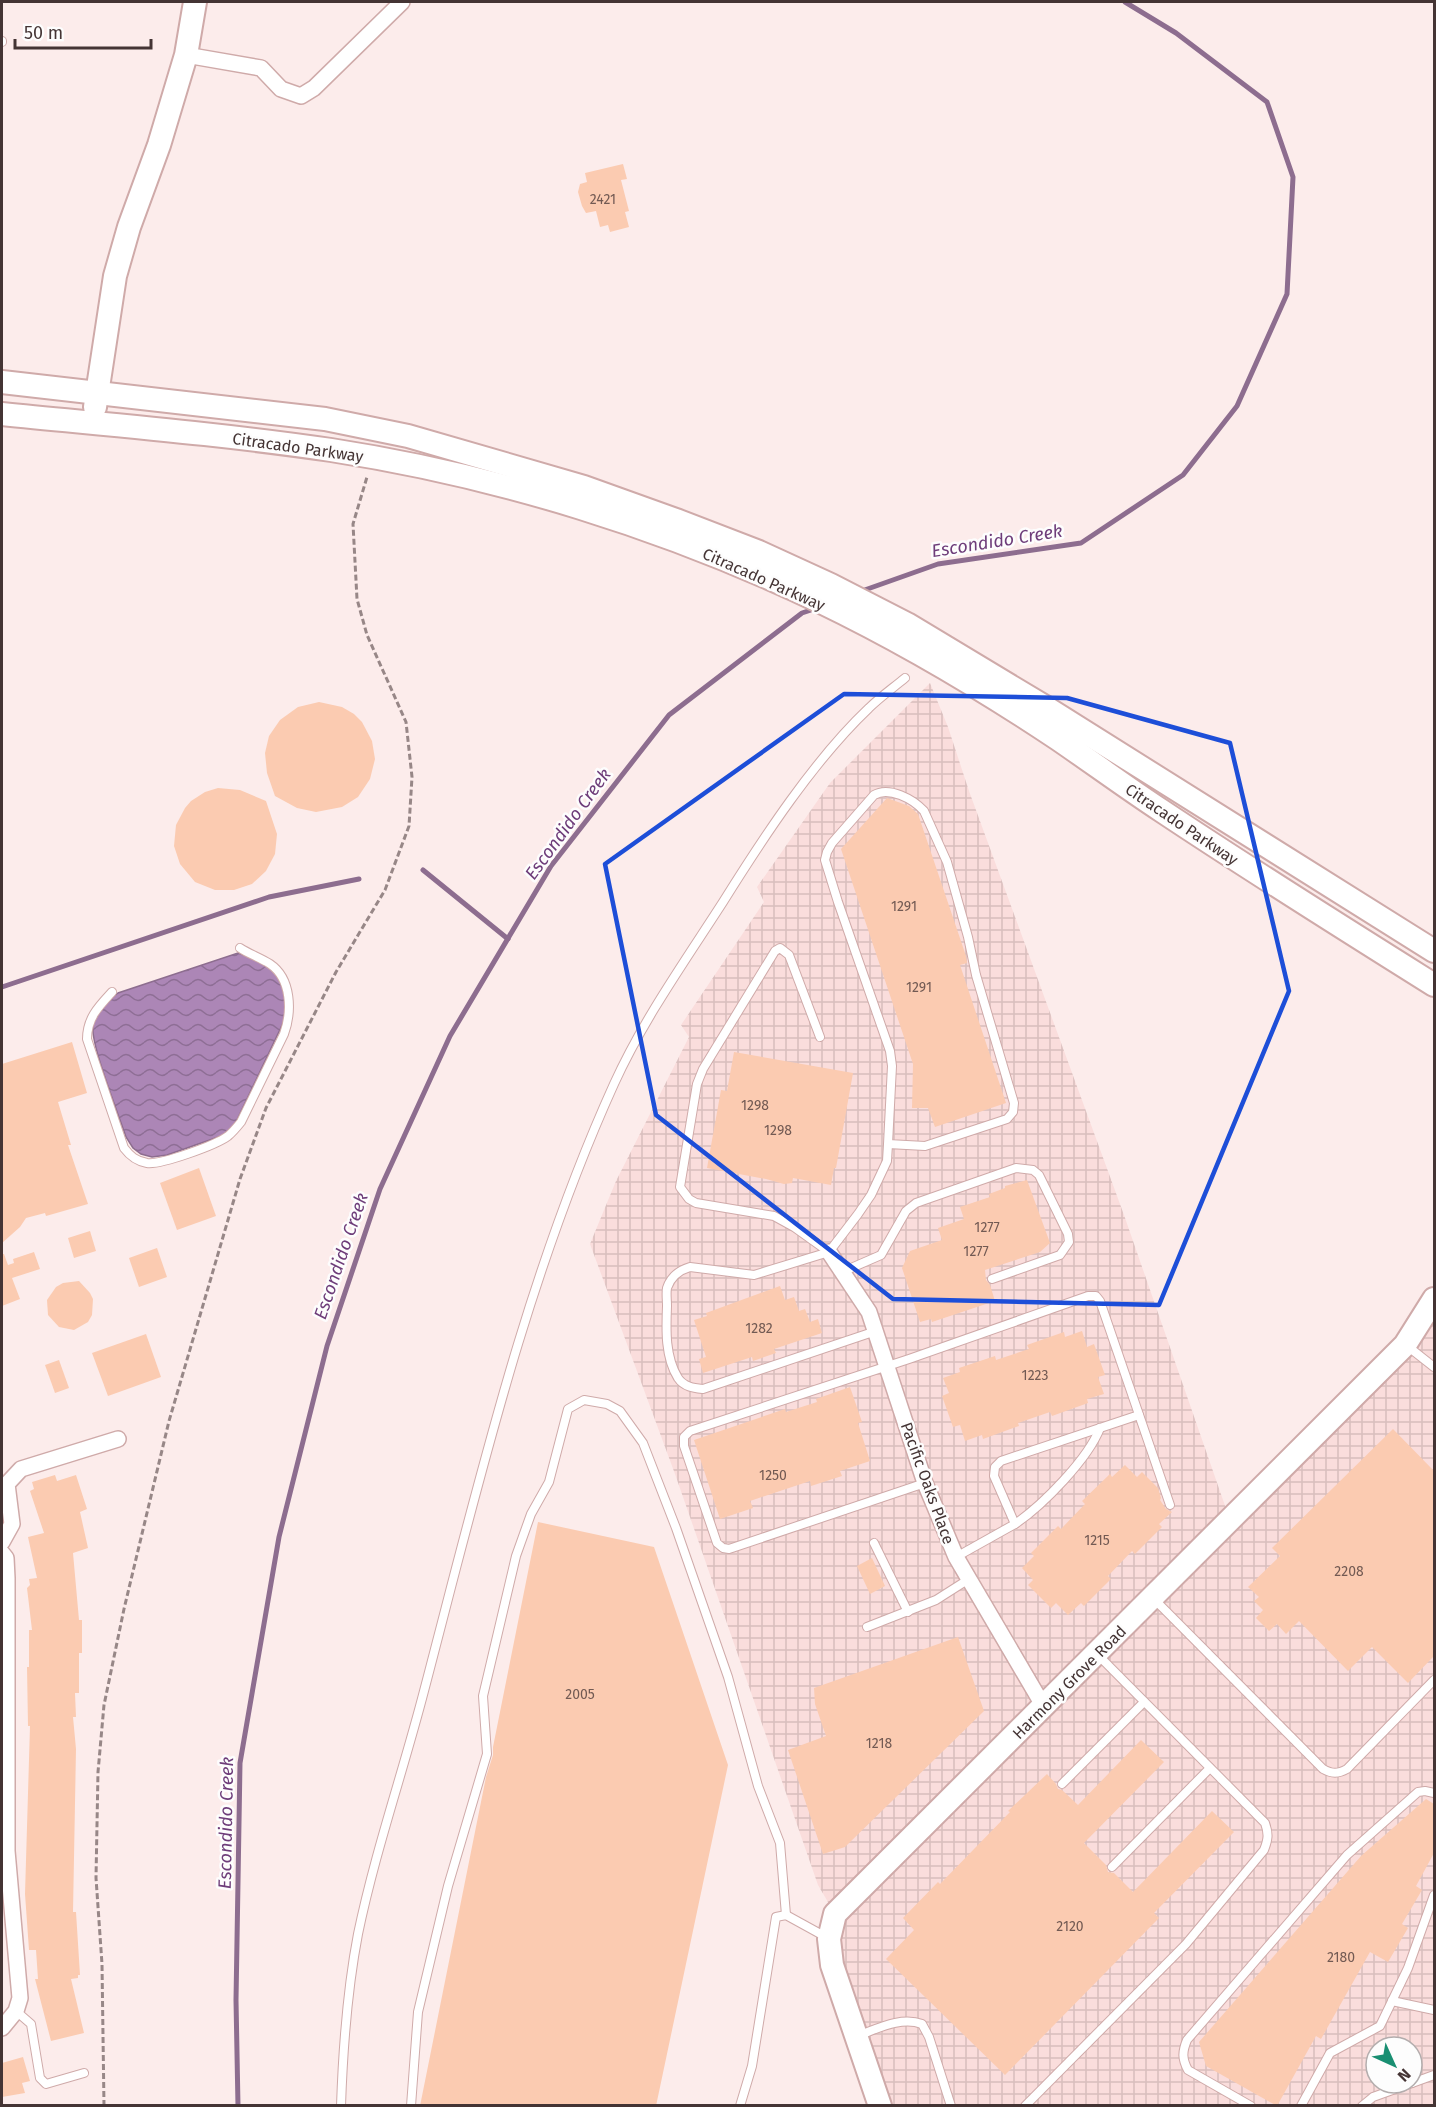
<svg xmlns="http://www.w3.org/2000/svg" width="1436" height="2107" font-family="'Fira Sans',sans-serif">
  <defs>
    <pattern id="industrial-grid" width="8" height="8" patternUnits="userSpaceOnUse" patternTransform="scale(1.5)"><rect width="8" height="8" fill="#fadddc"/><path d="M0 4h8M4 0v8" fill="none" stroke="#d8bebd"/></pattern>
    <pattern id="water-waves" width="16" height="10" patternUnits="userSpaceOnUse" patternTransform="scale(1.5)"><rect width="16" height="10" fill="#ac86b6"/><path d="M0 5q4-4 8 0t8 0" fill="none" stroke="#8e6e95"/></pattern>
  </defs>
  <rect width="100%" height="100%" fill="#fceceb"/>
  <path fill="url(#industrial-grid)" fill-rule="evenodd" d="M930,683L948,727L969,791L1124,1215L1230,1520L1434,1314V2105H880L832,1965L835,1914L818,1885L675,1474L590,1244L616,1181L689,1037L681,1025L764,902L757,887L830,783ZM1376,2047H1412V2083H1376Z"/>
  <path fill="url(#water-waves)" stroke="#8d6d8f" stroke-width="1.5" d="M238,953C247,956 256,959 265,964C284,975 287,1000 285,1019L236,1122L227,1134L167,1155L152,1157L141,1154L133,1148L126,1137C119,1115 90,1044 93,1025C95,1013 108,1000 118,993Z"/>
  <g fill="none" stroke-linecap="round" stroke-linejoin="round">
    <g stroke="#8d6d8f" stroke-width="5">
      <polyline points="859,592 938,564 1081,543 1183,475 1237,406 1287,294 1293,177 1267,102 1176,33 1125,2"/>
      <polyline points="423,870 508,939"/>
      <polyline points="2,987 269,897 359,879"/>
      <polyline points="238,2106 236,2000 240,1763 279,1537 327,1346 380,1189 450,1036 551,866 669,715 802,613 817,608"/>
    </g>
  </g>
  <g fill="#fbcbb1">
    <polygon points="623,164 627,179 621,180 629,211 625,212 629,227 610,232 608,225 600,227 596,211 586,213 582,206 578,192 580,184 587,182 585,173"/>
    <polygon points="319,702 342,707 354,714 362,722 372,741 375,759 370,779 358,797 342,807 316,812 297,808 275,796 267,773 265,753 269,736 280,720 298,707"/>
    <polygon points="218,788 240,790 266,801 277,834 275,854 266,871 252,884 234,890 215,890 195,882 180,864 174,846 176,825 185,808 191,801 205,792"/>
    <polygon points="887,798 909,806 918,814 966,956 967,963 960,965 1006,1103 935,1127 928,1108 912,1108 913,1064 841,849"/>
    <polygon points="72,1042 87,1093 58,1102 71,1145 68,1145 88,1204 46,1216 45,1213 26,1218 20,1227 2,1243 2,1064"/>
    <polygon points="734,1052 853,1073 836,1168 834,1168 831,1185 793,1178 792,1183 784,1184 766,1179 707,1168 721,1090 727,1091"/>
    <polygon points="199,1168 216,1216 177,1230 160,1183"/>
    <polygon points="1027,1180 1050,1243 1040,1252 985,1270 986,1280 990,1285 995,1301 932,1322 931,1319 920,1322 902,1268 910,1251 942,1240 938,1228 964,1219 960,1207 990,1197 989,1194 1005,1188 1005,1186"/>
    <polygon points="90,1231 96,1251 74,1258 68,1238"/>
    <polygon points="157,1248 167,1277 139,1287 129,1258"/>
    <polygon points="34,1252 40,1269 12,1278 20,1299 2,1306 2,1254 4,1254 8,1265 14,1263 13,1259"/>
    <polygon points="79,1281 90,1293 93,1299 92,1315 88,1322 74,1330 59,1327 48,1315 47,1300 56,1287 63,1283"/>
    <polygon points="780,1286 785,1300 794,1297 799,1311 805,1309 810,1322 818,1319 822,1333 774,1349 776,1353 753,1361 752,1357 703,1373 699,1359 706,1357 694,1320 707,1316 706,1313"/>
    <polygon points="1082,1331 1087,1347 1094,1344 1105,1375 1098,1377 1104,1394 1087,1399 1088,1403 1052,1416 1050,1412 1018,1423 1019,1426 983,1439 982,1435 965,1441 960,1425 953,1427 942,1396 949,1393 943,1378 960,1372 959,1368 995,1356 996,1360 1029,1349 1027,1345 1064,1332 1065,1337"/>
    <polygon points="146,1334 161,1377 108,1396 92,1353"/>
    <polygon points="59,1360 69,1388 55,1393 45,1365"/>
    <polygon points="850,1387 862,1422 858,1423 870,1461 840,1471 842,1476 811,1486 810,1481 750,1501 753,1508 720,1519 694,1440 785,1409 786,1412 817,1402 816,1399"/>
    <polygon points="1393,1429 1434,1471 1434,1656 1408,1683 1372,1647 1348,1671 1299,1621 1286,1634 1277,1624 1269,1631 1256,1618 1263,1610 1254,1601 1259,1597 1248,1587 1280,1556 1272,1548"/>
    <polygon points="1125,1465 1137,1477 1142,1472 1158,1488 1161,1498 1160,1500 1166,1509 1172,1512 1159,1524 1162,1527 1135,1554 1132,1551 1108,1576 1111,1579 1084,1606 1081,1603 1068,1615 1056,1603 1051,1608 1028,1585 1033,1580 1022,1568 1034,1556 1031,1553 1058,1526 1061,1529 1085,1504 1082,1501 1110,1474 1112,1477"/>
    <polygon points="55,1475 57,1481 76,1475 87,1509 80,1512 88,1548 73,1553 79,1620 82,1620 82,1653 79,1653 79,1693 75,1693 76,1717 73,1717 76,1749 73,1912 76,1912 80,1975 78,1975 78,1978 71,1979 84,2033 51,2041 35,1979 38,1979 36,1950 29,1950 25,1894 30,1726 28,1726 27,1667 29,1667 29,1630 32,1630 27,1588 30,1585 29,1579 37,1578 28,1537 44,1533 30,1491 34,1489 32,1482"/>
    <polygon points="538,1522 654,1547 728,1765 656,2106 420,2106 486,1777 493,1755 493,1747"/>
    <polygon points="872,1558 885,1586 870,1594 857,1566"/>
    <polygon points="958,1637 984,1711 845,1847 823,1854 788,1750 826,1736 815,1704 814,1688"/>
    <polygon points="1141,1740 1164,1762 1084,1843 1106,1865 1108,1872 1114,1873 1133,1892 1212,1811 1234,1832 1154,1913 1159,1918 1005,2075 886,1959 914,1930 903,1918 938,1882 940,1884 1010,1812 1008,1811 1047,1774 1056,1784 1058,1789 1062,1790 1078,1805"/>
    <polygon points="1426,1799 1434,1804 1434,1853 1416,1886 1422,1890 1402,1924 1408,1928 1388,1962 1370,1952 1321,2039 1316,2036 1277,2106 1206,2066 1199,2042 1361,1856"/>
    <polygon points="23,2057 30,2081 22,2083 25,2093 2,2097 2,2063"/>
  </g>
  <g fill="none" stroke-linecap="round" stroke-linejoin="round">
    <g stroke="#cfaaa9" stroke-width="10">
      <g id="lane">
        <polyline points="2,41 2,42"/>
        <path d="M112,992C99,1006 87,1018 87,1039L124,1148C130,1156 136,1161 147,1163C161,1165 216,1145 228,1136C233,1132 237,1127 241,1122L284,1034C292,1012 292,979 270,964C261,958 249,954 240,948"/>
        <polyline points="820,1037 789,955 780,948 775,951 703,1069 697,1084 680,1187 689,1199 696,1203 774,1216 794,1227 829,1252"/>
        <polyline points="842,1272 881,1255 906,1211 916,1203 1016,1168 1033,1170 1039,1175 1068,1234 1069,1242 1060,1255 992,1279"/>
        <path d="M876,1331L703,1389C694,1388 684,1387 678,1378C665,1357 666,1330 667,1306C667,1300 666,1293 667,1288C671,1276 680,1270 690,1267L754,1275L829,1252L858,1214L871,1195L887,1161L888,1144L925,1146L1007,1119L1013,1112L1014,1103L976,975L968,937L947,862L924,811C913,799 889,786 874,795L832,843L827,852L825,860L838,902L890,1051L892,1066L888,1144"/>
        <polyline points="1406,1345 1434,1367"/>
        <polyline points="925,1483 729,1549 723,1548 717,1543 684,1446 684,1437 690,1431 909,1359 1088,1296 1096,1296 1100,1301 1170,1505"/>
        <path d="M1015,1524C1043,1505 1088,1459 1100,1428"/>
        <polyline points="874,1543 908,1612"/>
        <polyline points="956,1557 1015,1524 994,1476 995,1467 1001,1461 1139,1415"/>
        <path d="M1154,1599L1323,1769C1332,1774 1338,1774 1347,1769L1434,1680"/>
        <polyline points="867,1627 936,1600 969,1579"/>
        <polyline points="1062,1784 1144,1702"/>
        <polyline points="1112,1867 1210,1768"/>
        <polyline points="1392,2001 1434,2010"/>
        <polyline points="16,2011 31,2024 40,2078 46,2084 84,2073"/>
        <path d="M857,2036C877,2029 901,2016 922,2024L929,2037L951,2106"/>
        <polyline points="1412,2083 1434,2075"/>
        <path d="M341,2106C343,2047 347,1991 358,1934C375,1852 403,1772 424,1691C478,1486 526,1278 614,1084C643,1020 685,961 723,902C763,838 814,760 869,708C880,697 893,688 905,678"/>
        <polyline points="411,2106 418,2012 448,1886 487,1754 483,1696 516,1556 531,1514 549,1482 568,1409 584,1400 607,1404 620,1411 643,1443 676,1528 728,1677 758,1786 780,1843 786,1915"/>
        <polyline points="740,2106 752,2066 776,1917 786,1915 826,1937"/>
        <path d="M1025,2106L1186,1944L1264,1850C1268,1840 1269,1834 1265,1823L1098,1655"/>
        <path d="M1251,2106L1188,2070C1182,2059 1182,2052 1187,2040L1347,1855L1418,1792L1425,1791L1434,1793"/>
        <polyline points="1301,2106 1330,2053 1380,2026 1408,1968 1434,1895"/>
        <polyline points="1362,2106 1373,2097 1412,2083"/>
      </g>
    </g>
    <g stroke="#cfaaa9" stroke-width="18">
      <g id="street">
        <polyline points="186,55 261,68 281,89 301,96 314,88 402,2"/>
        <polyline points="829,1252 869,1312 925,1483 956,1557 1044,1707"/>
        <polyline points="2,1542 12,1524 7,1484 21,1469 118,1439"/>
        <polyline points="2,1553 6,1558 7,1578 7,1851 20,1998 16,2011 2,2028"/>
      </g>
    </g>
    <g stroke="#cfaaa9" stroke-width="26">
      <g id="secondary">
        <polyline points="2,382 325,419 408,436 584,487 676,520 759,552 831,585 907,624 1045,707 1434,951"/>
        <polyline points="95,407 115,276 129,227 159,145 186,55 195,2"/>
        <path d="M2,414C111,425 222,434 331,450C499,476 666,528 819,601C900,640 983,689 1058,739C1093,763 1127,788 1162,811C1252,871 1343,928 1434,985"/>
        <polyline points="880,2106 832,1965 829,1939 835,1914 1405,1345 1434,1299"/>
      </g>
    </g>
    <polyline stroke="#978787" stroke-width="3" stroke-dasharray="6 3" stroke-linecap="butt" points="104,2106 102,1964 96,1878 98,1772 104,1705 124,1609 169,1421 240,1179 266,1108 336,972 385,890 409,826 412,777 406,722 367,635 357,599 353,524 367,477"/>
    <use href="#lane" stroke="#fff" stroke-width="8"/>
    <use href="#street" stroke="#fff" stroke-width="15"/>
    <use href="#secondary" stroke="#fff" stroke-width="22"/>
  </g>
  <path fill="none" stroke="#1d4ed8" stroke-width="4.5" stroke-linejoin="round" d="M844,694L1067,698L1230,743L1289,991L1159,1305L893,1299L656,1115L605,864Z"/>
  <g text-anchor="middle" stroke-width="5" stroke-linejoin="round" paint-order="stroke">
    <g font-size="14" fill="#725a53">
      <text x="603" y="204">2421</text>
      <text x="904" y="911">1291</text>
      <text x="919" y="992">1291</text>
      <text x="755" y="1110">1298</text>
      <text x="778" y="1135">1298</text>
      <text x="987" y="1232">1277</text>
      <text x="976" y="1256">1277</text>
      <text x="759" y="1333">1282</text>
      <text x="1035" y="1380">1223</text>
      <text x="773" y="1480">1250</text>
      <text x="1097" y="1545">1215</text>
      <text x="1349" y="1576">2208</text>
      <text x="580" y="1699">2005</text>
      <text x="879" y="1748">1218</text>
      <text x="1070" y="1931">2120</text>
      <text x="1341" y="1962">2180</text>
    </g>
    <g font-size="16" fill="#443434" stroke="#fdfdfd">
      <text transform="translate(298 447) rotate(8)" y="6">Citracado Parkway</text>
      <text transform="translate(764 579) rotate(24)" y="6">Citracado Parkway</text>
      <text transform="translate(1182 824) rotate(34)" y="6">Citracado Parkway</text>
      <text transform="translate(928 1483) rotate(70)" y="6">Pacific Oaks Place</text>
      <text transform="translate(1069 1682) rotate(-45)" y="6">Harmony Grove Road</text>
    </g>
    <g font-size="18" font-style="italic" fill="#6e3d7a" stroke="#fdfdfd">
      <text transform="translate(997 541) rotate(-9)" y="6">Escondido Creek</text>
      <text transform="translate(568 824) rotate(-54)" y="6">Escondido Creek</text>
      <text transform="translate(341 1256) rotate(-71)" y="6">Escondido Creek</text>
      <text transform="translate(226 1823) rotate(-89)" y="6">Escondido Creek</text>
    </g>
  </g>
  <rect width="1436" height="2107" fill="none" stroke="#443434" stroke-width="6"/>
  <g transform="translate(1394 2065) rotate(135)"><circle r="28" fill="#fdfdfd" stroke="#b3adad" stroke-width="1.5"/>
  <path d="M0-4.5L10 22L0 15L-10 22Z" fill="#198f72"/>
  <text y="-9" font-size="16" font-weight="bold" text-anchor="middle" fill="#443434">N</text>
  </g>
  <path d="M15 39v9h136v-9" fill="none" stroke="#443434" stroke-width="3"/>
  <text x="24" y="39" font-size="18" fill="#443434" stroke="#fdfdfd" stroke-width="4.5" paint-order="stroke">50 m</text>
</svg>
